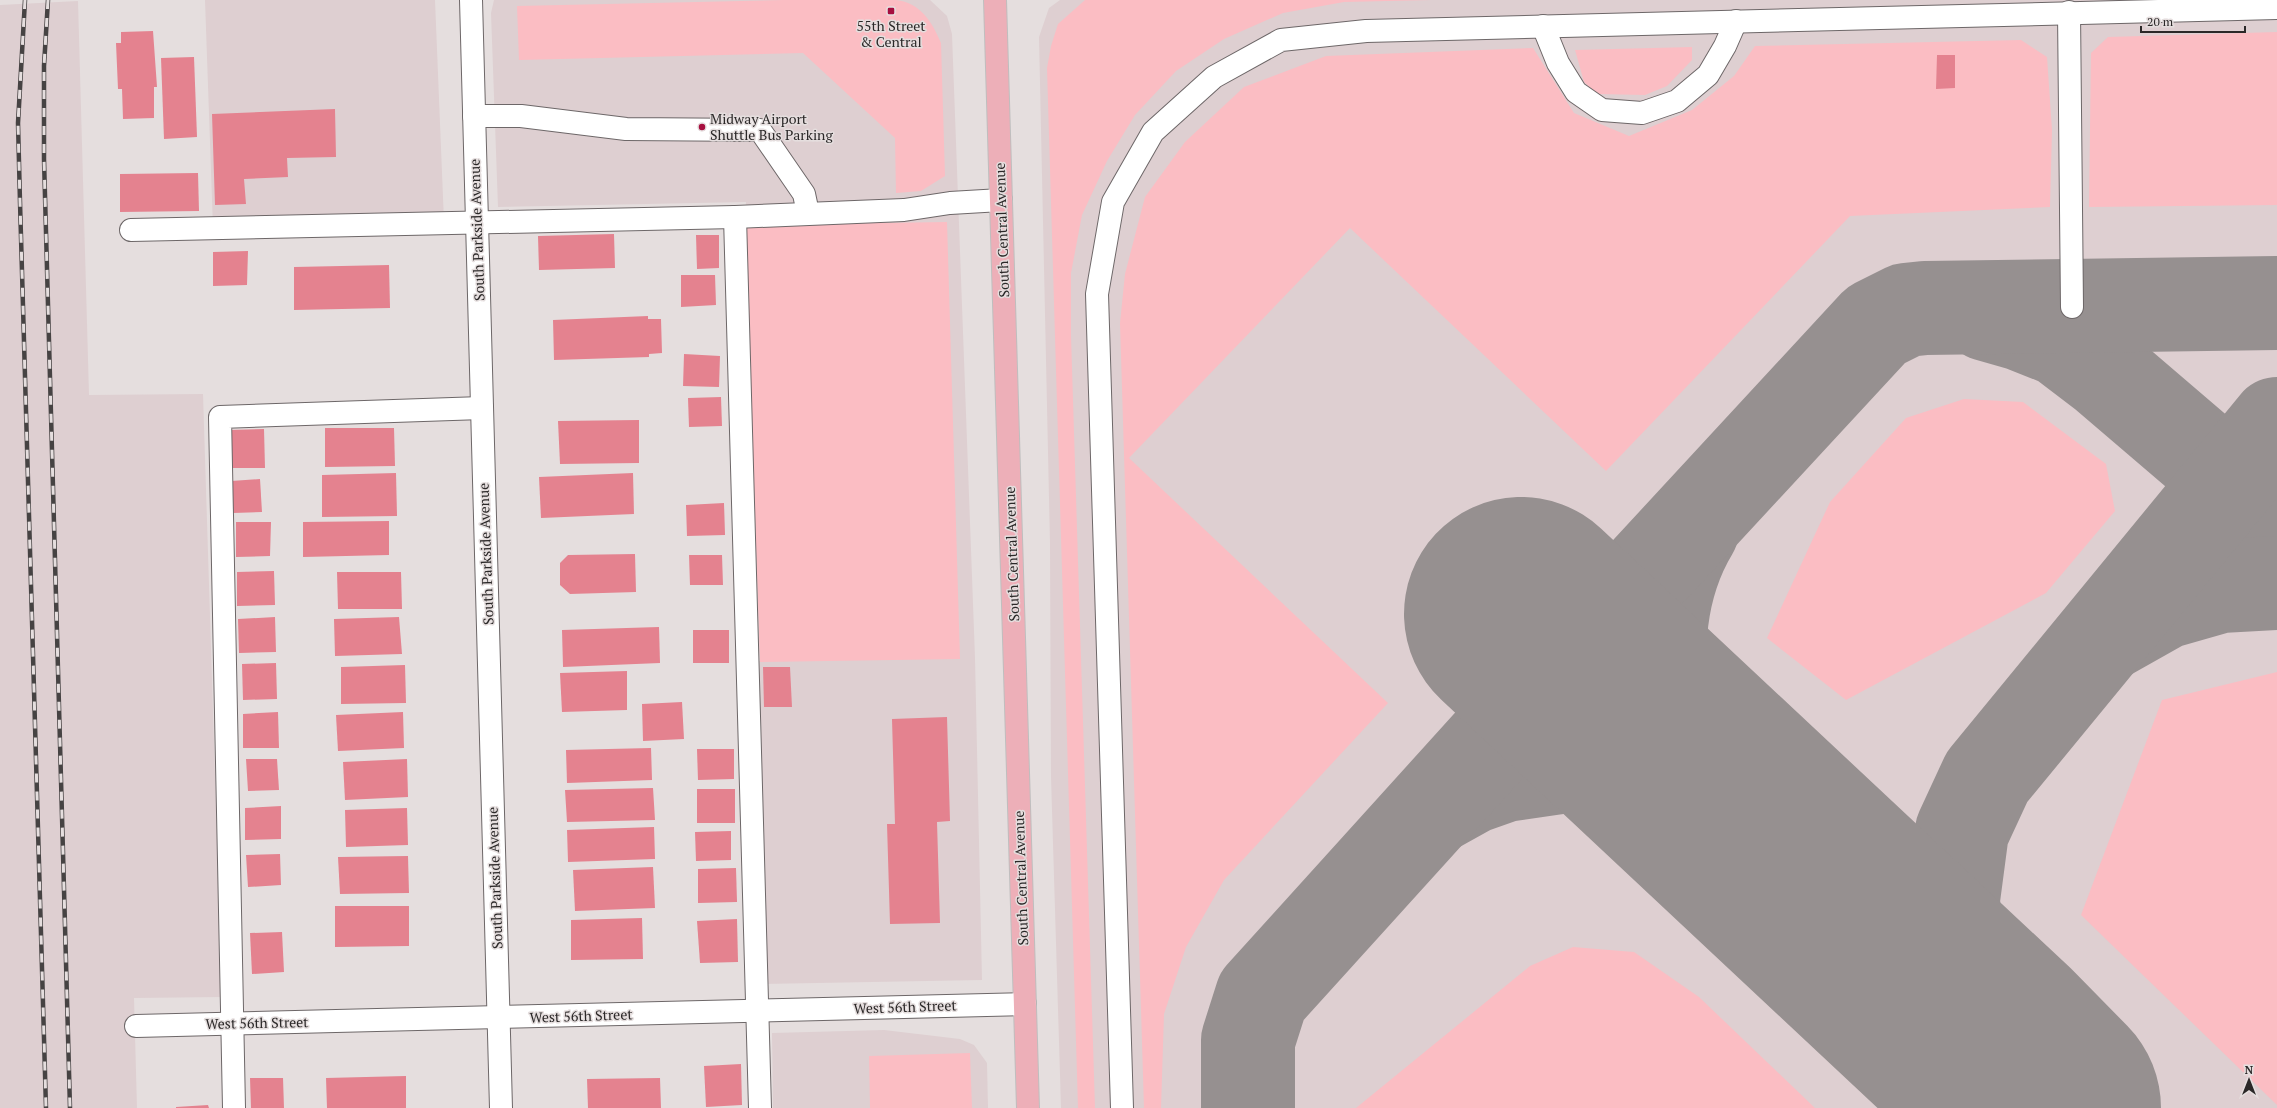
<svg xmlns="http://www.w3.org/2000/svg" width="2277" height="1108" font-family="'PT Serif',serif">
  <rect width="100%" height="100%" fill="#e5dede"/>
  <g fill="#decfd1">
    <polygon points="205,0 435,0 444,222 213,228"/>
    <polygon points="494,0 930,0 947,16 952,34 975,658 982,980 756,984 747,662 760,661 745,225 746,202 498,207 491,13"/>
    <polygon points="1060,0 2277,0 2277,1108 1061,1108 1051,777 1050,544 1039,37 1049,8"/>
    <polygon points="78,1 89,395 203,394 222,997 134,998 137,1108 0,1108 0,5"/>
    <polygon points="884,1030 960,1039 974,1045 987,1063 988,1108 773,1108 772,1033"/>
  </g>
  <g fill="#fbbdc3">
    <path d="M784,0H896C921,3 932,22 941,43L945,176L921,191L896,193L895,138L803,53L519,60L517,6Z"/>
    <polygon points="1085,0 1431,0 1344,2 1283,13 1224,39 1176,71 1135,115 1107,161 1082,215 1071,273 1071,336 1095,1108 1078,1108 1047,68 1051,46 1058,24"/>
    <polygon points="2277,32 2277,205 2089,207 2091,53 2108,37"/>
    <polygon points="2021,40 2047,57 2052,130 2050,207 1850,216 1606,471 1350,228 1129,458 1388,703 1224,880 1186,947 1164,1014 1161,1108 1144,1108 1120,323 1125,274 1145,197 1185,142 1244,87 1326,56 1533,48 1574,113 1629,136 1692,110 1734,76 1755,46"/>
    <polygon points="1692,47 1692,60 1667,86 1645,95 1597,94 1584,82 1575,50"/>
    <polygon points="947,222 960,659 760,662 745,225"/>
    <polygon points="1964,399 2023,402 2106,464 2115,511 2046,593 1846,700 1767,638 1830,502 1906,418"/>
    <polygon points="2277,672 2277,1105 2081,915 2162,700"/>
    <polygon points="1573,947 1634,952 1699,997 1815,1108 1356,1108 1530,966"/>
    <polygon points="970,1053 972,1108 870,1108 869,1056"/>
  </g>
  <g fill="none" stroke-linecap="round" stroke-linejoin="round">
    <g stroke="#969090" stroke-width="94">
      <polyline points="1987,314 2022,324 2062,340 2104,372 2277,520"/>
      <polyline points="2109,633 2164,602 2220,586 2277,583"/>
      <path d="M1435,807L1471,787L1505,775L1567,766L1630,774L1713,793C1698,768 1680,743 1670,716C1650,657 1660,583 1692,530"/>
      <polyline points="1990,1053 1964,1006 1957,966 1953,899 1962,831 1987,777 2277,424"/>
      <polyline points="1248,1108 1248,1040 1262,996 1568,658 1876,325 1906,310 1925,308 2277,303"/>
    </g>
    <polyline stroke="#969090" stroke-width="234" points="1521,614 1990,1053 2044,1108"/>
  </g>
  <g fill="#e4828f">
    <polygon points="153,31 157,87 154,87 154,118 123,119 122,89 118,89 116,43 121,43 121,32"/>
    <polygon points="1937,55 1955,55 1955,88 1936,89"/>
    <polygon points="194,57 197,137 164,139 161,58"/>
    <polygon points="335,109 336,157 287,158 288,177 244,179 246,204 215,205 212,114"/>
    <polygon points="198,173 199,211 120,212 120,174"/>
    <polygon points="614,234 615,268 539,270 538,236"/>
    <polygon points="696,235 719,235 719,268 697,269"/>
    <polygon points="248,251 247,285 213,286 213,252"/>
    <polygon points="389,265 390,308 294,310 294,267"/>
    <polygon points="681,275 715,275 716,305 681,307"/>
    <polygon points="648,316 648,319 661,319 662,353 649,354 649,357 554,360 553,320"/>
    <polygon points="684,354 720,356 719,387 683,386"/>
    <polygon points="721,397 722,426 689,427 688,398"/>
    <polygon points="639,420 639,463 560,464 558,421"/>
    <polygon points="325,428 394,428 395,466 325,467"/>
    <polygon points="264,429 265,468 229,468 228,430"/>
    <polygon points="396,473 397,516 322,517 322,475"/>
    <polygon points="633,473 634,514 541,518 539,477"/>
    <polygon points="260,479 262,512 233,513 231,481"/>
    <polygon points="724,503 725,535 687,536 686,505"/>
    <polygon points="389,521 389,555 303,557 303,522"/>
    <polygon points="236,522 271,522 270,556 236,557"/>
    <polygon points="635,554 636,592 570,594 560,585 560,563 568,555"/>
    <polygon points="689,555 722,555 723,585 690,585"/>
    <polygon points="274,571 275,605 237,606 237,572"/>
    <polygon points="337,572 401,572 402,609 338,609"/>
    <polygon points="275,617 276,652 239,653 238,619"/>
    <polygon points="399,617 402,654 335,656 334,619"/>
    <polygon points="659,627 660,663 563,667 562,630"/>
    <rect x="693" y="630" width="36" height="33"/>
    <polygon points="276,663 277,699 243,700 242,664"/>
    <polygon points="405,665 406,703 341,704 341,667"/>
    <polygon points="763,667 790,667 792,707 764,707"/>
    <polygon points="627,671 627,710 562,712 560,673"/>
    <polygon points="682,702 684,739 643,741 642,704"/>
    <polygon points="278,712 279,748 243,748 243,714"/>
    <polygon points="403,712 404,748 338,751 336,715"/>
    <polygon points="947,717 950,821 937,822 940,923 890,924 887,824 895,824 892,719"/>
    <polygon points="651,748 652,780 567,783 566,750"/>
    <polygon points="697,749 734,749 734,779 698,780"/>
    <polygon points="246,759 277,759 279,790 248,791"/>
    <polygon points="407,759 408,797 345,800 343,762"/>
    <polygon points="653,788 655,820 567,822 565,790"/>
    <rect x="697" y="789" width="38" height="34"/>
    <polygon points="281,806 281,839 245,840 245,808"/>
    <polygon points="407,808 408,845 346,847 345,810"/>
    <polygon points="654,827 655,859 568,862 567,830"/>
    <polygon points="731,831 731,860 696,861 695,832"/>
    <polygon points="280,854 281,885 248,887 246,855"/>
    <polygon points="408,856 409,893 340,894 338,857"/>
    <polygon points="653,867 655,908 575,911 573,870"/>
    <polygon points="736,868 737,902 698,903 698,869"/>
    <polygon points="335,906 409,906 409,946 335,947"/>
    <polygon points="642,918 643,959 571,960 571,920"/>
    <polygon points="737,919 738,962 700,963 697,921"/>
    <polygon points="282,932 284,972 252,974 250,933"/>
    <polygon points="741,1064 742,1105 706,1107 704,1066"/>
    <polygon points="406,1076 406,1108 327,1108 326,1078"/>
    <polygon points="250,1078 283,1078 284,1108 251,1108"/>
    <polygon points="660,1078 661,1108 588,1108 587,1079"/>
    <polygon points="208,1105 209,1108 176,1108 176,1107"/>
  </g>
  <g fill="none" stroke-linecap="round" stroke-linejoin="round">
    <g stroke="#6d6768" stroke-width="24">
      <g id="minor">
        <polyline points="471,0 501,1108"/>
        <polyline points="2069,12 2072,307"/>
        <polyline points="1543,26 1558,63 1576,92 1602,110 1642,113 1677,101 1708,75 1725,46 1736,21"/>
        <polyline points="474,116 521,116 626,129 760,130 804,194 808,213"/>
        <polyline points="735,217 760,1108"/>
        <polyline points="131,230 735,217 904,210 950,203 1001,200"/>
        <polyline points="136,1026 1025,1004"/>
        <polyline points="234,1108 220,417 482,408"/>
        <polyline points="1122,1108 1097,294 1113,202 1153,132 1214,77 1281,40 1366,31 2277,8"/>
      </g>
    </g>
    <g stroke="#bfbebe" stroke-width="24">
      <polyline id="major" points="995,0 1028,1108"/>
    </g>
    <use href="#minor" stroke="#fff" stroke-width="22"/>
    <use href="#major" stroke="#edafb8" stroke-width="22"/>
    <g stroke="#464343" stroke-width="4.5">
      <g id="rail">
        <polyline points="25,0 18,123 20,202 46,1108"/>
        <polyline points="48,0 44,66 44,159 70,1108"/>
      </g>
    </g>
    <use href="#rail" stroke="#e5dede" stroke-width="3" stroke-dasharray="9" stroke-linecap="butt"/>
  </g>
  <g fill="#a60e3f" stroke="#e5dede" stroke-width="1.5">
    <rect x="887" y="7" width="8" height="8" rx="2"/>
    <circle cx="702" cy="127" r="4"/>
  </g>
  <g text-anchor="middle" stroke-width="3" stroke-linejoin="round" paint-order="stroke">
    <g font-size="14" fill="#2b2828" stroke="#e5dede">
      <text x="891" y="31">55th Street<tspan x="891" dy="16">&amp; Central</tspan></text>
      <text x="710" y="124" text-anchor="start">Midway Airport<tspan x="710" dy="16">Shuttle Bus Parking</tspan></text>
    </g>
    <g font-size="14" fill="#2b2828" stroke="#e5dede">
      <text transform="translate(477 230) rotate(-92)" y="5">South Parkside Avenue</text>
      <text transform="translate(1002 230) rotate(-92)" y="5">South Central Avenue</text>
      <text transform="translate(486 554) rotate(-92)" y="5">South Parkside Avenue</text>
      <text transform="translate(1012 554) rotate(-92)" y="5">South Central Avenue</text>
      <text transform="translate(495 878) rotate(-92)" y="5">South Parkside Avenue</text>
      <text transform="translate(1021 878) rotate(-92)" y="5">South Central Avenue</text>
      <text transform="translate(905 1007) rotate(-2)" y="5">West 56th Street</text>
      <text transform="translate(581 1016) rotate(-2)" y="5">West 56th Street</text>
      <text transform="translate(257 1023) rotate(-1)" y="5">West 56th Street</text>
    </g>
  </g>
  <g transform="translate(2249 1080)" stroke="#e5dede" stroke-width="3" paint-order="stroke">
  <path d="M0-3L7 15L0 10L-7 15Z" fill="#2b2828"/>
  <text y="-6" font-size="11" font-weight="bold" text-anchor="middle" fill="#2b2828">N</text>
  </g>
  <path d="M2141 26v6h104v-6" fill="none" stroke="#2b2828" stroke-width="2"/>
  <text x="2147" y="26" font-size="12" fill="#2b2828" stroke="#e5dede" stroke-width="3" paint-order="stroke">20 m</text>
</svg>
